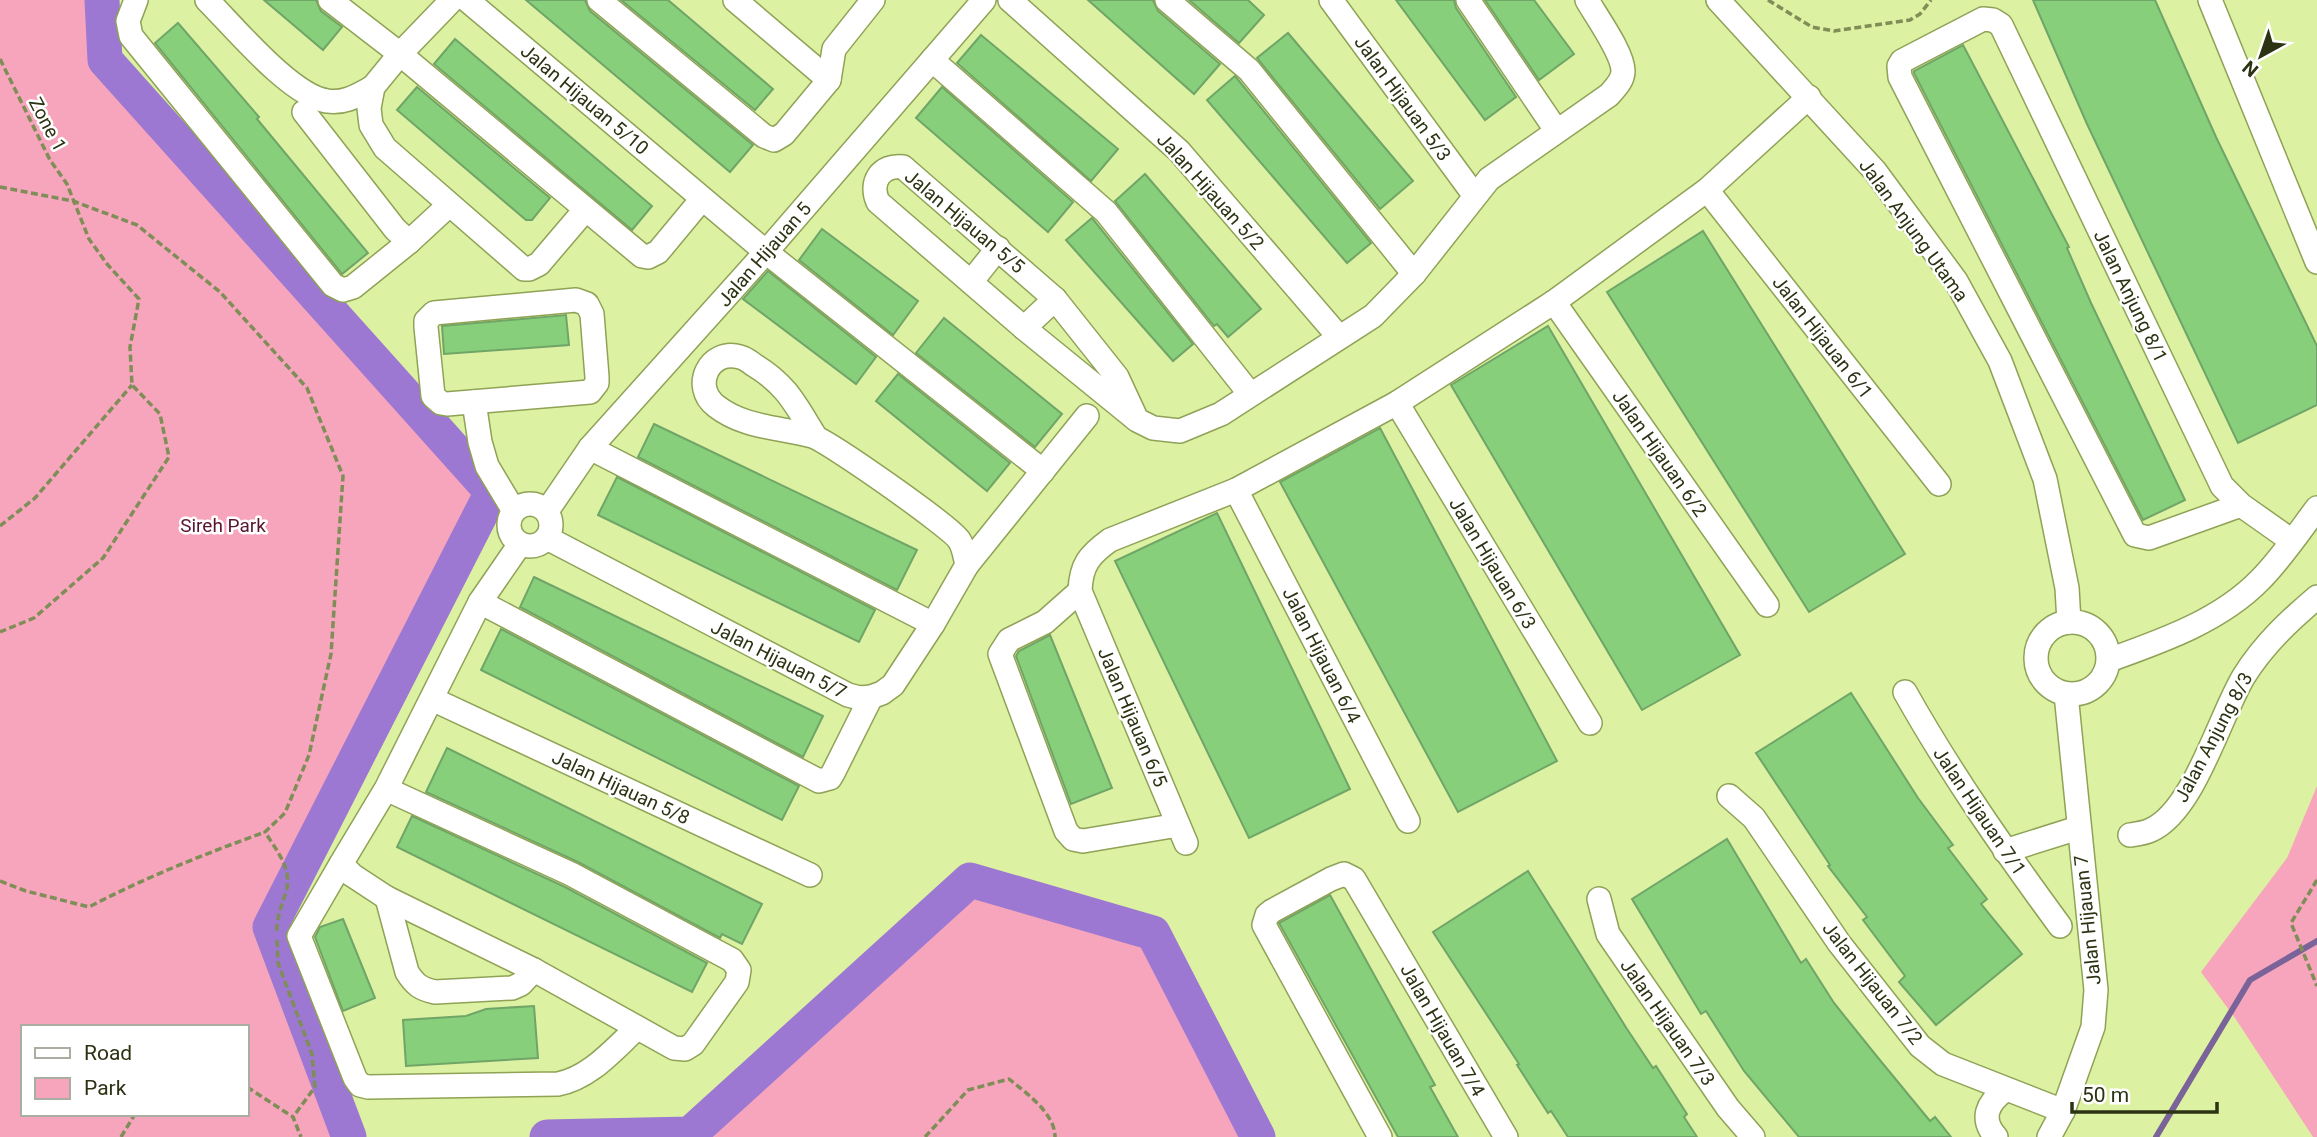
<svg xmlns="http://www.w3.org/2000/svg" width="2317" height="1137" font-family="Roboto,sans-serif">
  <rect width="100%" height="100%" fill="#dcf1a2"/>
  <g fill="#f7a5bc" fill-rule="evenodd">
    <path d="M0,0H102L105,60L492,492L270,927L349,1137H0ZM23,1027H247V1114H23Z"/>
    <polygon points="2317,786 2317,1137 2313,1137 2235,1018 2201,972 2287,858"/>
    <polygon points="970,880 1153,933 1258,1137 547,1137 690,1134"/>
  </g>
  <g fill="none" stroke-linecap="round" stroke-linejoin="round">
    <polyline stroke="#7a6399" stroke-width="6" points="2156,1137 2250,980 2317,941"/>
    <g stroke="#9c78d2" stroke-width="35">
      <polyline points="102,0 105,60 492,492 270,927 349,1137"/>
      <polyline points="547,1137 690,1134 970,880 1153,933 1258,1137"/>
    </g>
  </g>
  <g fill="#87cf7b" stroke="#70a568" stroke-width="2">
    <polygon points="264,0 316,0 321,11 342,27 323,50"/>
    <polygon points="526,0 585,0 590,11 753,145 730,172"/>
    <polygon points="621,0 668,0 773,89 755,110"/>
    <polygon points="1088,0 1153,0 1158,11 1220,64 1194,94"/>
    <polygon points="1189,0 1248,0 1264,15 1239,43"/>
    <polygon points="1396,0 1454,0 1456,8 1516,97 1485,120"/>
    <polygon points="1485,0 1534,0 1574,54 1539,80"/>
    <polygon points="2033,0 2155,0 2216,137 2317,346 2317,405 2238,443 2087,124"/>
    <polygon points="178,23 259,117 257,119 368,253 342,274 155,43"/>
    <polygon points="1288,33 1413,181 1380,209 1257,58"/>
    <polygon points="981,35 1118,149 1091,181 957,63"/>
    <polygon points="455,39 652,206 632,230 434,64"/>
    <polygon points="1963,45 2069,247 2067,248 2091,303 2185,500 2143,520 1914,73 1914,71"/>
    <polygon points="1235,76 1371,243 1347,263 1207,100"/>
    <polygon points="417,87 550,198 532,220 526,220 397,110"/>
    <polygon points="942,87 1073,202 1048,232 916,118"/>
    <polygon points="1145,174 1261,309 1228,337 1217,324 1214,326 1115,201"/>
    <polygon points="1092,218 1193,344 1173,361 1066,240"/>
    <polygon points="822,229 918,301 893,335 799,260"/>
    <polygon points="1703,231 1905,554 1809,612 1607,292"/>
    <polygon points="768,271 876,357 856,384 743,299"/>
    <polygon points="566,315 569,345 444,354 442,326"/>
    <polygon points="944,318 1062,414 1035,447 916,353"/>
    <polygon points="1548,326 1740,655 1642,710 1451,385"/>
    <polygon points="898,374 1010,463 987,491 876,401"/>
    <polygon points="654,424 917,550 897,590 638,457"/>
    <polygon points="1380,428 1557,761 1458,812 1280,482"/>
    <polygon points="617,477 875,610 859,642 598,515"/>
    <polygon points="1217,513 1350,789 1249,838 1115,561"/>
    <polygon points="534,577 823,716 803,757 520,607"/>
    <polygon points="501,629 799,786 782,820 481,670"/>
    <polygon points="1050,635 1112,788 1071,804 1016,656 1019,651"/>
    <polygon points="1851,693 1918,798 1953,845 1948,848 1987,899 1981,904 2022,954 1936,1025 1899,982 1905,976 1863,920 1867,917 1828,866 1830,865 1756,753"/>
    <polygon points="447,748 762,904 742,944 722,934 720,938 578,862 426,792"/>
    <polygon points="412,816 565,887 707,963 692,992 397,847"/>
    <polygon points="1727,839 1801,963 1806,959 1834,1003 1879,1059 1930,1121 1935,1117 1951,1137 1799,1137 1744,1071 1706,1011 1701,1014 1632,899"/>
    <polygon points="1528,871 1627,1029 1653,1068 1656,1066 1687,1114 1684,1117 1697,1137 1568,1137 1551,1111 1548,1113 1517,1065 1519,1064 1433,932"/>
    <polygon points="1330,895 1435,1085 1430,1087 1458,1137 1398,1137 1279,923"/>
    <polygon points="343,919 375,998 343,1011 315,937 320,927"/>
    <polygon points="534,1006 538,1058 406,1066 403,1020 466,1016 486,1009"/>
  </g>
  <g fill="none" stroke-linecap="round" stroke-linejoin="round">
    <g stroke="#8fa256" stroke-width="26">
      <g id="minor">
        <polyline points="136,0 128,21 131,36 333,285 343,290 353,287 409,242"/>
        <path d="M207,0C234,27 291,96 327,101C345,104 358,95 373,87"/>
        <polyline points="330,0 400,54 642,256 648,257 658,252 702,199"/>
        <polyline points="452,0 400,54 373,87 369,108 371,125 385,148 524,269 529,269 539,264 585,210"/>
        <polyline points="467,0 766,252 1043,471"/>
        <polyline points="599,0 764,136 774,140 784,134 829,80 834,49 873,0"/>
        <polyline points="735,0 829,80"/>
        <polyline points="1010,0 1179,151 1339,337"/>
        <polyline points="1167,0 1249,70 1414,274"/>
        <polyline points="1331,0 1475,196"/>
        <polyline points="1468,0 1556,130"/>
        <polyline points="1718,0 1875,171 1956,281 2000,361 2045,479 2067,588 2069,622"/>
        <polyline points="2210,0 2317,262"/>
        <polyline points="932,60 1106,212 1250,394"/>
        <polyline points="304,112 395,229 409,242 449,205"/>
        <polyline points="1707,190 1939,484"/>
        <polyline points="971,282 998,248"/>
        <polygon points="576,300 587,304 592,314 597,377 597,383 590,392 447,404 441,403 433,396 426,327 426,321 434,313"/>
        <polyline points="1554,302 1767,605"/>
        <polyline points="1024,328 1055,299"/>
        <polyline points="474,402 480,442 487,466 514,511"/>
        <polyline points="1397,403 1590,723"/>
        <path d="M1137,420L1117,377L1055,299L903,167C881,164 869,182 878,202L1024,328L1137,420L1153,428L1180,431L1221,414L1373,316L1414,274L1489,179L1609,95C1615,88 1623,81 1623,71C1623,53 1596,16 1587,0"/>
        <polyline points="590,448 933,624"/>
        <polyline points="1236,490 1408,821"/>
        <circle cx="530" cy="525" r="21"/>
        <polyline points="2241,505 2149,538 2135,535 1900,77 1899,66 1902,61 1983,19 1993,20 2001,25 2222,486 2241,505 2292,541"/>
        <polyline points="547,511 590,448 766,252 984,0"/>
        <path d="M547,538L848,695L860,698L871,697L882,693L893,685L933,624L967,565C965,557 964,547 959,540C951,527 827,440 812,436C779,427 744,428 716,406C691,387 709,348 740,357C745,358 750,362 754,365C787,385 795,404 815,436"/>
        <polyline points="967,565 1087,416"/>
        <polyline points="1080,591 1045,622 1009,640 1000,654 1066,831 1073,839 1083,841 1178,825"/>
        <polyline points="480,602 819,781 830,778 833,773 871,697"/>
        <circle cx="2072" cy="658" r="36"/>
        <path d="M2109,660C2162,641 2220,621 2260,580C2281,559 2299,532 2317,508"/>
        <path d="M1905,692C1951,774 2005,851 2060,926"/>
        <polyline points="432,699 810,875"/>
        <polyline points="386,789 571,874 732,960 739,970 737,982 693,1044 685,1049 674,1048 534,970 387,898 352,875 341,864 386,789 480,602 520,544"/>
        <polyline points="1729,796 1754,818 1839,943 1920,1046 1943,1064 2063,1111"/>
        <path d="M2130,835C2137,834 2145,833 2151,830C2194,811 2220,715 2244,676C2264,644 2289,621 2317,597"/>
        <path d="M1186,843L1080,591C1081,565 1089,555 1110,540L1236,490L1397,403L1554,302L1707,190L1809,97"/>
        <polyline points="2005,851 2078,828"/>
        <path d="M341,864L299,936L355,1078L360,1085L368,1087L558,1084C590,1078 613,1050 637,1028"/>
        <path d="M387,898L407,972C415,985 421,989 435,992L512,988L521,984L534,970"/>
        <polyline points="1599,899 1608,934 1728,1108 1753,1137"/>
        <polyline points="1380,1137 1264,925 1267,915 1272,911 1331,879 1344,874 1354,879 1506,1137"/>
        <path d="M1996,1137C1980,1119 1987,1103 2005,1090"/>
        <polyline points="2049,1137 2063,1111 2093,1027 2096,990 2066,694"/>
      </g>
    </g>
    <g stroke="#7f8d57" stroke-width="3.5" stroke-dasharray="7 3.5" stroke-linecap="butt">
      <polyline points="1768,0 1812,27 1834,31 1910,20 1920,14 1931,0"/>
      <polyline points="0,59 50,160 67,184 89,239 107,264 139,299 130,347 132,385 160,414 169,457 103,558 34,618 0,632"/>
      <path d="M0,187L73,201L137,225L220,292L307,388L343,476L331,654L309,755L285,813L265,832C275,848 291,867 287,888C283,903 276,917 277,932"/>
      <polyline points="0,526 35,498 132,385"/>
      <polyline points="2317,880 2291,923 2317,986"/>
      <path d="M0,881L26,891L89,907C146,877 205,854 265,832"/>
      <polyline points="277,940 278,963 312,1054 315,1087 293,1117"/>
      <polyline points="247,1087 293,1117 301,1137"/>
      <polyline points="121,1137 135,1114"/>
      <path d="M925,1137L968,1090L1009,1079C1026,1093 1055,1113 1055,1137"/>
    </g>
    <use href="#minor" stroke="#fff" stroke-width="23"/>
  </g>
  <g text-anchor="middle" stroke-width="5" stroke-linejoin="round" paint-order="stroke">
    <g font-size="19" fill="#2b3313" stroke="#fff">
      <text transform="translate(1403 98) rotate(54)" y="7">Jalan Hijauan 5/3</text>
      <text transform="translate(585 99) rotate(40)" y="7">Jalan Hijauan 5/10</text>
      <text transform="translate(48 124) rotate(62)" y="7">Zone 1</text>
      <text transform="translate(1211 191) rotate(48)" y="7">Jalan Hijauan 5/2</text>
      <text transform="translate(965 221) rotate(40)" y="7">Jalan Hijauan 5/5</text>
      <text transform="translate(1914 230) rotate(54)" y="7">Jalan Anjung Utama</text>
      <text transform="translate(764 254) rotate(-49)" y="7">Jalan Hijauan 5</text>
      <text transform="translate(2131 296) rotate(64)" y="7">Jalan Anjung 8/1</text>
      <text transform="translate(1823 337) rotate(52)" y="7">Jalan Hijauan 6/1</text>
      <text transform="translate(1660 453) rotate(55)" y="7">Jalan Hijauan 6/2</text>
      <text transform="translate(1493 563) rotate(59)" y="7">Jalan Hijauan 6/3</text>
      <text transform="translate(1322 655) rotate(63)" y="7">Jalan Hijauan 6/4</text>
      <text transform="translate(779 659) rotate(27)" y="7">Jalan Hijauan 5/7</text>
      <text transform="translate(1133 717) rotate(67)" y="7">Jalan Hijauan 6/5</text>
      <text transform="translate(2213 737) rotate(-62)" y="7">Jalan Anjung 8/3</text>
      <text transform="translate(621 787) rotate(25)" y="7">Jalan Hijauan 5/8</text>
      <text transform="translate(1980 811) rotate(56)" y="7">Jalan Hijauan 7/1</text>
      <text transform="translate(2087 920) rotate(-96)" y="7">Jalan Hijauan 7</text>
      <text transform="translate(1873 983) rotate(52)" y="7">Jalan Hijauan 7/2</text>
      <text transform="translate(1668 1022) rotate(55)" y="7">Jalan Hijauan 7/3</text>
      <text transform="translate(1443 1030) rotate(60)" y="7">Jalan Hijauan 7/4</text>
    </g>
    <g font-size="19" fill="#58162f" stroke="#fff">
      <text x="223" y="532">Sireh Park</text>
    </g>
  </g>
  <rect x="21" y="1025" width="228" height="91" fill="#ffffff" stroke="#aaada1" stroke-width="2"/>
  <rect x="35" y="1048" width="35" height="10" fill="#ffffff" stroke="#aaada1" stroke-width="2"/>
  <text x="84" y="1060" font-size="21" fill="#2b3313">Road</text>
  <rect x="35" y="1078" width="35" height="21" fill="#f7a5bc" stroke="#aaada1" stroke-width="2"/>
  <text x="84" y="1095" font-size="21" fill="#2b3313">Park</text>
  <g transform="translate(2261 56) rotate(220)" stroke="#ffffff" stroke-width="5" paint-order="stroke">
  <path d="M0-5L12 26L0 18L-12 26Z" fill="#2b3313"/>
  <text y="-10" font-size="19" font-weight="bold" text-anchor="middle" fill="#2b3313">N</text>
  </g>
  <path d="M2072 1102v10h145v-10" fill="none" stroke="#2b3313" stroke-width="3.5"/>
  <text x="2082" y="1102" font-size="21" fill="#2b3313" stroke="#ffffff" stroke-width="5" paint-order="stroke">50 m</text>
</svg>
